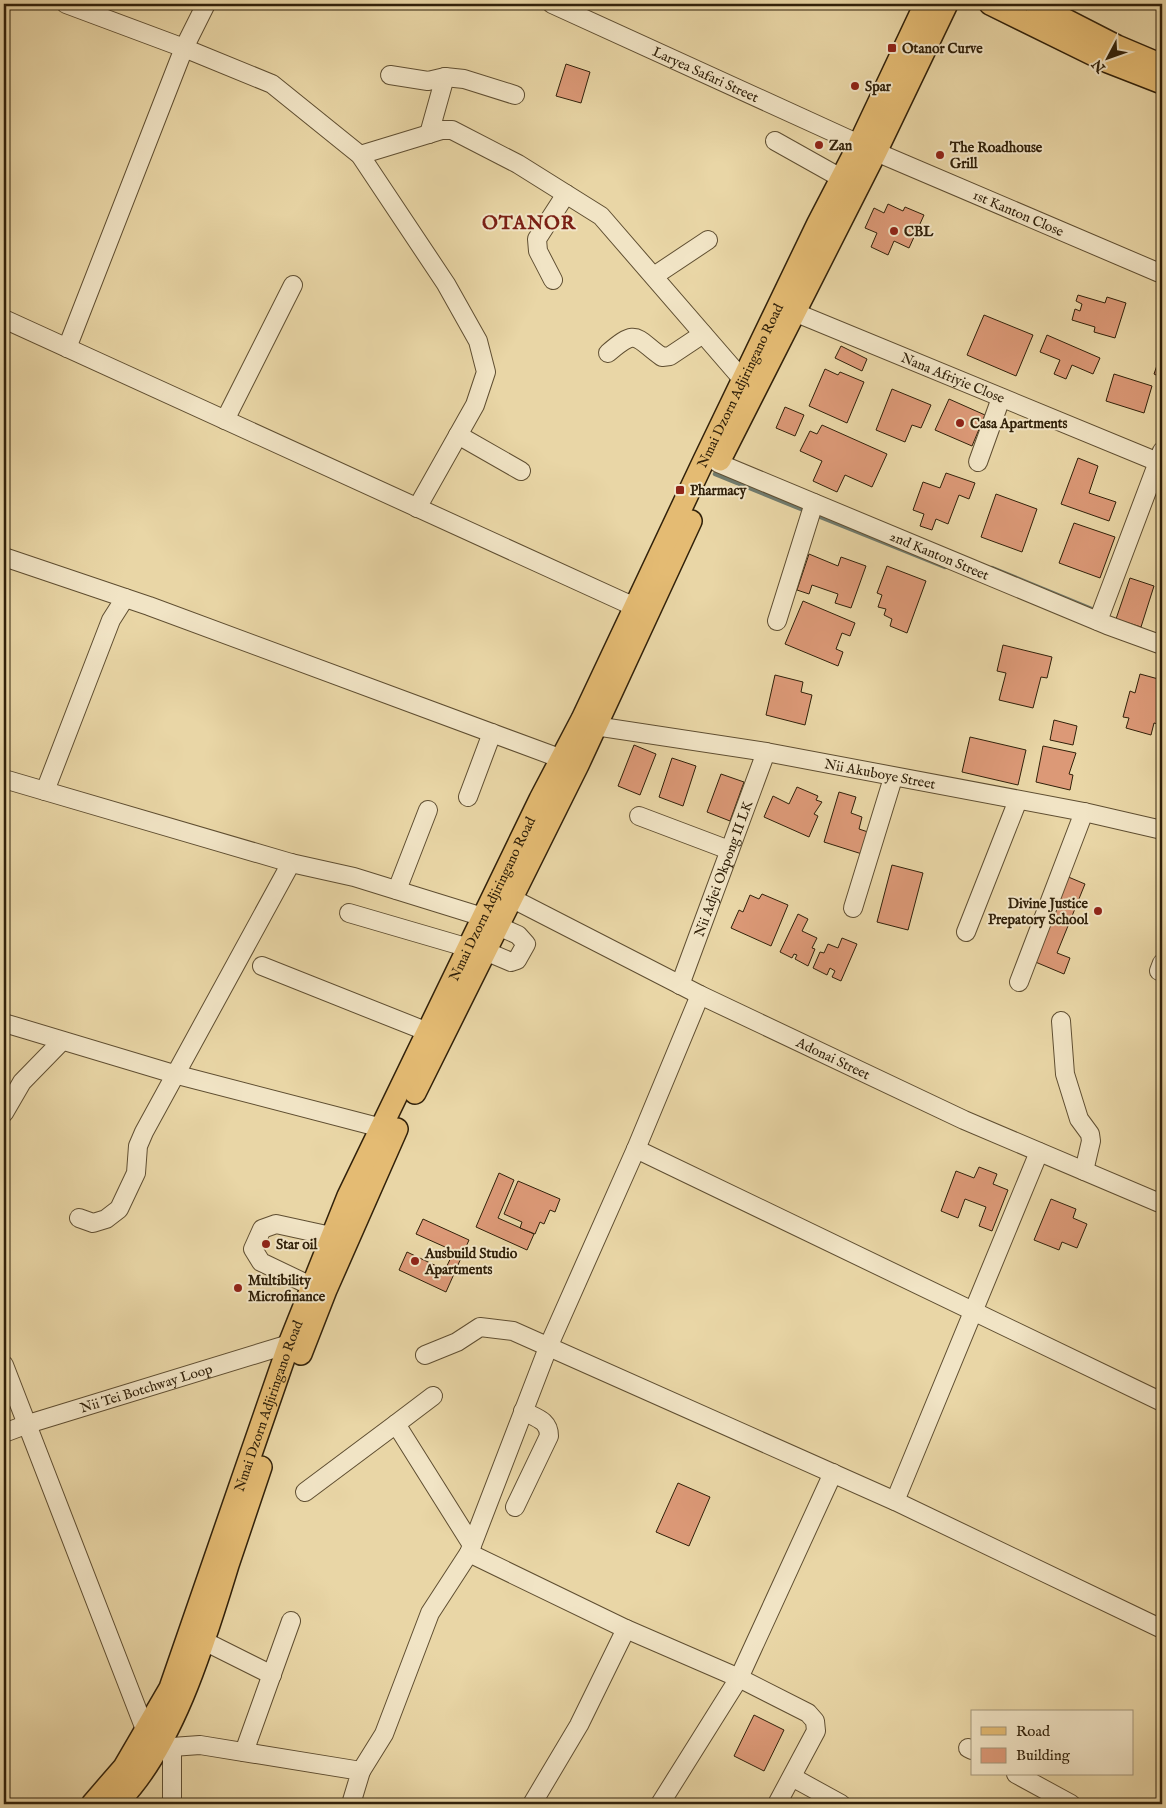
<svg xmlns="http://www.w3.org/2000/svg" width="1166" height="1808" font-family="'IM FELL English',serif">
  <rect width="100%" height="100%" fill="#e9d6a6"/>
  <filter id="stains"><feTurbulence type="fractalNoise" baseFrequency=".004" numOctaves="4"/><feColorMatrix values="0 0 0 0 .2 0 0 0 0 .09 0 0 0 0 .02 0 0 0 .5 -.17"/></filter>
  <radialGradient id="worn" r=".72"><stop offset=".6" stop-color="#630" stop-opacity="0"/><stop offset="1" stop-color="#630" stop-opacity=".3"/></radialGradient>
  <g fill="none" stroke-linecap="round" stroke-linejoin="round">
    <g stroke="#707b6e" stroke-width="4.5">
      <polyline points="715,474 806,511"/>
      <polyline points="813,514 945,567"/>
      <polyline points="992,568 1094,610"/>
    </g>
  </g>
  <g fill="#dc9977" stroke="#31210a">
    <polygon points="566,64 590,72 581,103 556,96"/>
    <polygon points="888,204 903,211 905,207 924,215 909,248 894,241 888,255 871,247 877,233 865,228 874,208 884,213"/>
    <polygon points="1078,295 1105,303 1107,297 1126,303 1115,338 1094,332 1095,327 1072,320 1075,309 1080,311 1082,304 1076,301"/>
    <polygon points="984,315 1033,335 1016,376 967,355"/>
    <polygon points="1047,335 1100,358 1093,374 1072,365 1066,379 1054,374 1060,360 1040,352"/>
    <polygon points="841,346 867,359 862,371 835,358"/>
    <polygon points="1162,351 1162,378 1154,374"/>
    <polygon points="825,369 838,375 840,372 864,382 847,423 809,406"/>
    <polygon points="1114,374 1152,386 1144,413 1106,401"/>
    <polygon points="892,389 931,405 921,428 912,425 905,442 876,430"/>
    <polygon points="949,399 985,415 972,446 935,430"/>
    <polygon points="785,407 804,415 795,436 776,428"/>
    <polygon points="822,425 887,454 872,487 845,475 837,492 813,481 822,461 800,451 810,431 817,434"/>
    <polygon points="1078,458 1098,466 1089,493 1116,502 1109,521 1061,504"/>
    <polygon points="946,473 975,483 969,499 959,495 948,524 936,519 932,530 920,526 924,514 913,510 923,482 940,488"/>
    <polygon points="996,494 1037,509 1022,552 981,537"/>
    <polygon points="1074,523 1115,537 1100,578 1059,563"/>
    <polygon points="809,554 838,566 841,557 866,566 851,608 835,603 838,594 812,585 809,594 797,590"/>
    <polygon points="887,566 926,581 907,633 890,626 892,619 884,615 886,609 878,607 882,595 877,593"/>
    <polygon points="1130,578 1154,586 1141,627 1116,619"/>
    <polygon points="803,601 855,623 850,636 842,633 836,649 843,652 838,666 785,644"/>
    <polygon points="1003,645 1052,657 1047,678 1041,677 1033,708 999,700 1006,673 997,671"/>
    <polygon points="1140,674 1162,680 1162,725 1154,723 1151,735 1126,728 1129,718 1123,717 1130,691 1135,693"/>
    <polygon points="775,675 803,682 801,692 812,695 805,725 766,715"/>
    <polygon points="1054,720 1077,726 1073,745 1050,740"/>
    <polygon points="970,737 1026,750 1018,785 962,772"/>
    <polygon points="634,745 656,754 640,795 618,786"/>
    <polygon points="1043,746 1076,753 1069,774 1073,775 1070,790 1036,782"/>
    <polygon points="672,758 696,766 683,806 659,797"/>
    <polygon points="721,774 744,782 730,821 707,812"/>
    <polygon points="797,787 818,796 816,800 822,802 814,814 818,816 809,837 764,817 773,796 789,804"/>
    <polygon points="839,792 856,797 851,813 862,817 859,829 868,832 862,854 824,842"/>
    <polygon points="892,865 923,873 908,930 877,922"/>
    <polygon points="1066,876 1085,884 1057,953 1070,958 1064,974 1033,961"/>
    <polygon points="762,894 788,905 771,946 731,928 739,910 743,912 750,895 759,899"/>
    <polygon points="798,914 808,919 802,931 817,938 812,948 815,949 808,966 795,959 797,955 794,954 792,958 780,952"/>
    <polygon points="842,938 857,944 841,981 832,977 835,971 830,968 827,975 813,968 820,952 824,953 828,944 838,948"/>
    <polygon points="979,1167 997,1174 993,1184 1008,1190 992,1231 979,1226 986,1207 965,1199 958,1218 941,1211 956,1171 974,1178"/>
    <polygon points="499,1173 514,1180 498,1218 534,1234 527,1250 476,1227"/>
    <polygon points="518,1181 560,1199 555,1212 550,1210 544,1224 540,1222 535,1234 520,1228 522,1222 504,1214"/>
    <polygon points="1051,1199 1076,1209 1073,1218 1087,1224 1077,1248 1062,1242 1059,1250 1034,1240"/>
    <polygon points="423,1219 469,1240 446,1292 399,1270 407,1252 445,1270 454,1251 416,1234"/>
    <polygon points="678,1483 710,1497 689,1546 656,1532"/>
    <polygon points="754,1715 784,1730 764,1771 734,1756"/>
  </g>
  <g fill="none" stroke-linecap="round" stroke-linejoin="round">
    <g stroke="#5f4e31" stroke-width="20">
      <g id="minor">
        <polyline points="66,4 184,48 272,84 360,155 446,284 478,341 486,372 475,405 417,508"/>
        <path id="s1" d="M552,4L859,144"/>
        <polyline points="390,75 428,81 445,77 429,134"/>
        <polyline points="445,77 464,79 515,95"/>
        <polyline points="775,141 841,178"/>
        <path id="s2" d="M876,152L1162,274"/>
        <polyline points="360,155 442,130 452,130 518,164 601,216 743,380"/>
        <polyline points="654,276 708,240"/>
        <polyline points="553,280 538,251 537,239 566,194"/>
        <path id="s3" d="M794,312L1158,462L1162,451"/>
        <polyline points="4,319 635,607"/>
        <polyline points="67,348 184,48 206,4"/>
        <path d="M608,353C638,327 635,338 662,357L670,356L703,334"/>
        <polyline points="225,420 293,285"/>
        <polyline points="458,435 521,471"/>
        <polyline points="978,462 1001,398"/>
        <path id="s4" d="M718,463L1107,625L1162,645"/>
        <polyline points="4,557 149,606 562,759"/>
        <polyline points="777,621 814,503"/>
        <polyline points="1098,621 1158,462"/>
        <path id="s5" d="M595,726L766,752L1084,812L1162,830"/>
        <polyline points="4,779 291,863 354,877 483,917"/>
        <polyline points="45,791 111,620 125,598"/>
        <polyline points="468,797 492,733"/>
        <polyline points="639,816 729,850"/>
        <polyline points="397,890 428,810"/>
        <path id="s6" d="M511,898L700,995L964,1120L1162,1204"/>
        <polyline points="853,908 893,778"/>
        <polyline points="349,913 469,948"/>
        <polyline points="966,932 1018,800"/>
        <polyline points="485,951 511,962 517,960 526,944 518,935 498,926"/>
        <polyline points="262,966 428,1032"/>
        <polyline points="1159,971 1162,963"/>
        <polyline points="1019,982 1084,812"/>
        <path id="s7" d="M680,985L766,752"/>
        <polyline points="1061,1021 1065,1074 1079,1119 1090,1134 1091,1141 1084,1171"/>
        <polyline points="4,1023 174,1074 382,1128"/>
        <polyline points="4,1113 22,1082 62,1041"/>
        <polyline points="636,1149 1162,1402"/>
        <polyline points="79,1218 93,1223 106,1219 119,1209 136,1173 138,1146 144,1132 291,863"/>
        <polyline points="311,1286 261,1262 253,1249 262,1229 276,1224 331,1236"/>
        <polyline points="425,1355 457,1342 480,1327 513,1331 895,1501 1162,1629"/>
        <polyline points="4,1365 146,1732"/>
        <polyline points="396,1424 433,1396"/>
        <path id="s8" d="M4,1433L28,1424L289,1344"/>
        <polyline points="305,1492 396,1424 472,1545"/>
        <polyline points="895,1501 1039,1152"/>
        <path d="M515,1507L549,1436C549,1420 536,1418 523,1411"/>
        <polyline points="469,1553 626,1629 739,1678 808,1713 815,1721 816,1731 777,1804"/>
        <polyline points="204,1641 272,1675"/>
        <polyline points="162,1740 172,1747 200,1745 361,1771 351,1804"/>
        <polyline points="172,1747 172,1804"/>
        <polyline points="968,1748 972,1750"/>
        <polyline points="244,1752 291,1621"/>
        <polyline points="361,1771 384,1734 430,1613 469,1553 549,1345 636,1149 700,995"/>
        <polyline points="1016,1774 1071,1804"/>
        <polyline points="792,1777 841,1804"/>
        <polyline points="532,1804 579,1725 626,1629"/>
        <polyline points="660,1804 739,1678 833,1473"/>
      </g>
    </g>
    <g stroke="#31210a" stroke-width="24">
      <g id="major">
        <polyline points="990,4 1108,62 1162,83"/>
        <polyline points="1035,4 1117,46 1162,65"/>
        <polyline points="720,460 876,152 947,4"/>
        <polyline points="415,1093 578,765 691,521"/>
        <polyline points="301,1354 326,1290 397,1129"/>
        <path id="s9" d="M92,1804L124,1767L170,1688L289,1344L348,1196L540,799L582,719L704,460L818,223L859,144L925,4"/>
        <path d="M116,1804C173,1749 205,1640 228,1565C239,1532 250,1500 261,1467"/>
      </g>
    </g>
    <use href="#minor" stroke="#f1e4c5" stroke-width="18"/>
    <use href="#major" stroke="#e4bb73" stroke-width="21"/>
  </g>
  <g fill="#8f2418" stroke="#f1e4c5" stroke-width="2">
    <rect x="887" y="43" width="10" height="10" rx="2.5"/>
    <circle cx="855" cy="86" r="5"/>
    <circle cx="819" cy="145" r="5"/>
    <circle cx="940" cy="155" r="5"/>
    <circle cx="894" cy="231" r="5"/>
    <circle cx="960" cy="423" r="5"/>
    <rect x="675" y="485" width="10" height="10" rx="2.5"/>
    <circle cx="1098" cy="911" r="5"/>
    <circle cx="266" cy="1244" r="5"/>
    <circle cx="415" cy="1261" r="5"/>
    <circle cx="238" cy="1288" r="5"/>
  </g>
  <g text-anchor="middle" stroke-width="4" stroke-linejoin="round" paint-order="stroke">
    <g font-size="14" font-weight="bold" fill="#31210a" stroke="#f1e4c5" text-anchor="start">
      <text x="902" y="53">Otanor Curve</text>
      <text x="865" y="91">Spar</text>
      <text x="829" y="150">Zan</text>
      <text x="950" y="152">The Roadhouse<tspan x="950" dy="16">Grill</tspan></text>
      <text x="904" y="236">CBL</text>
      <text x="970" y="428">Casa Apartments</text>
      <text x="690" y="495">Pharmacy</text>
      <text x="1088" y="908" text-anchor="end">Divine Justice<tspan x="1088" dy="16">Prepatory School</tspan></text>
      <text x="276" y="1249">Star oil</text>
      <text x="425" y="1258">Ausbuild Studio<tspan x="425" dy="16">Apartments</tspan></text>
      <text x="248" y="1285">Multibility<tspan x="248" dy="16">Microfinance</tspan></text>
    </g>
    <g font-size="14" fill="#31210a" stroke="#f1e4c5">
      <text dy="5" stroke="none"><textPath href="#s1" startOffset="169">Laryea Safari Street</textPath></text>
      <text dy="5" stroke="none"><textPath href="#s2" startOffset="155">1st Kanton Close</textPath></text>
      <text dy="5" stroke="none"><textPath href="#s3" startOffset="172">Nana Afriyie Close</textPath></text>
      <text dy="5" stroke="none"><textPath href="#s9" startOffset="1564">Nmai Dzorn Adjiringano Road</textPath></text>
      <text dy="5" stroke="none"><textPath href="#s4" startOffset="240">2nd Kanton Street</textPath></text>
      <text dy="5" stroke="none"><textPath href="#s5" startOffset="289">Nii Akuboye Street</textPath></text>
      <text dy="5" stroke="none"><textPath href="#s7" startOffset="124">Nii Adjei Okpong II LK</textPath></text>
      <text dy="5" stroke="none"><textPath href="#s9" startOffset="994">Nmai Dzorn Adjiringano Road</textPath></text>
      <text dy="5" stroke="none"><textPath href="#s6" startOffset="360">Adonai Street</textPath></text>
      <text dy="5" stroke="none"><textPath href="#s8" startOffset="149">Nii Tei Botchway Loop</textPath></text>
      <text dy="5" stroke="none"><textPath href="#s9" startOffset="439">Nmai Dzorn Adjiringano Road</textPath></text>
    </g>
    <g font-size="19" font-weight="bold" letter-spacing="1" fill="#7a1f14" stroke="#f1e4c5">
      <text x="529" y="229">OTANOR</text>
    </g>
  </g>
  <rect width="1166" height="1808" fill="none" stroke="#e9d6a6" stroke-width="20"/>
  <rect x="5" y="5" width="1156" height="1798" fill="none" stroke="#31210a" stroke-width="2.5"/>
  <rect x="10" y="10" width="1146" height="1788" fill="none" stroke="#31210a"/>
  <rect x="971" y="1710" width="162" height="65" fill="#f1e4c5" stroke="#a4967a"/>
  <rect x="981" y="1727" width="25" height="8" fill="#e4bb73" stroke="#a4967a"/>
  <text x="1016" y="1736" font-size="15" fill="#31210a">Road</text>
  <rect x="981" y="1748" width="25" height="15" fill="#dc9977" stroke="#a4967a"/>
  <text x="1016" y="1760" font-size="15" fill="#31210a">Building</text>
  <g transform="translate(1108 58) rotate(229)" stroke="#f1e4c5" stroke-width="4" paint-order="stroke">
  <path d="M0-4L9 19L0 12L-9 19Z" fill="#31210a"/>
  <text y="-8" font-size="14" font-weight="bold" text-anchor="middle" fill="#31210a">N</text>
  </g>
  <rect width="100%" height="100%" filter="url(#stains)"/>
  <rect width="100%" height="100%" fill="url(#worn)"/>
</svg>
